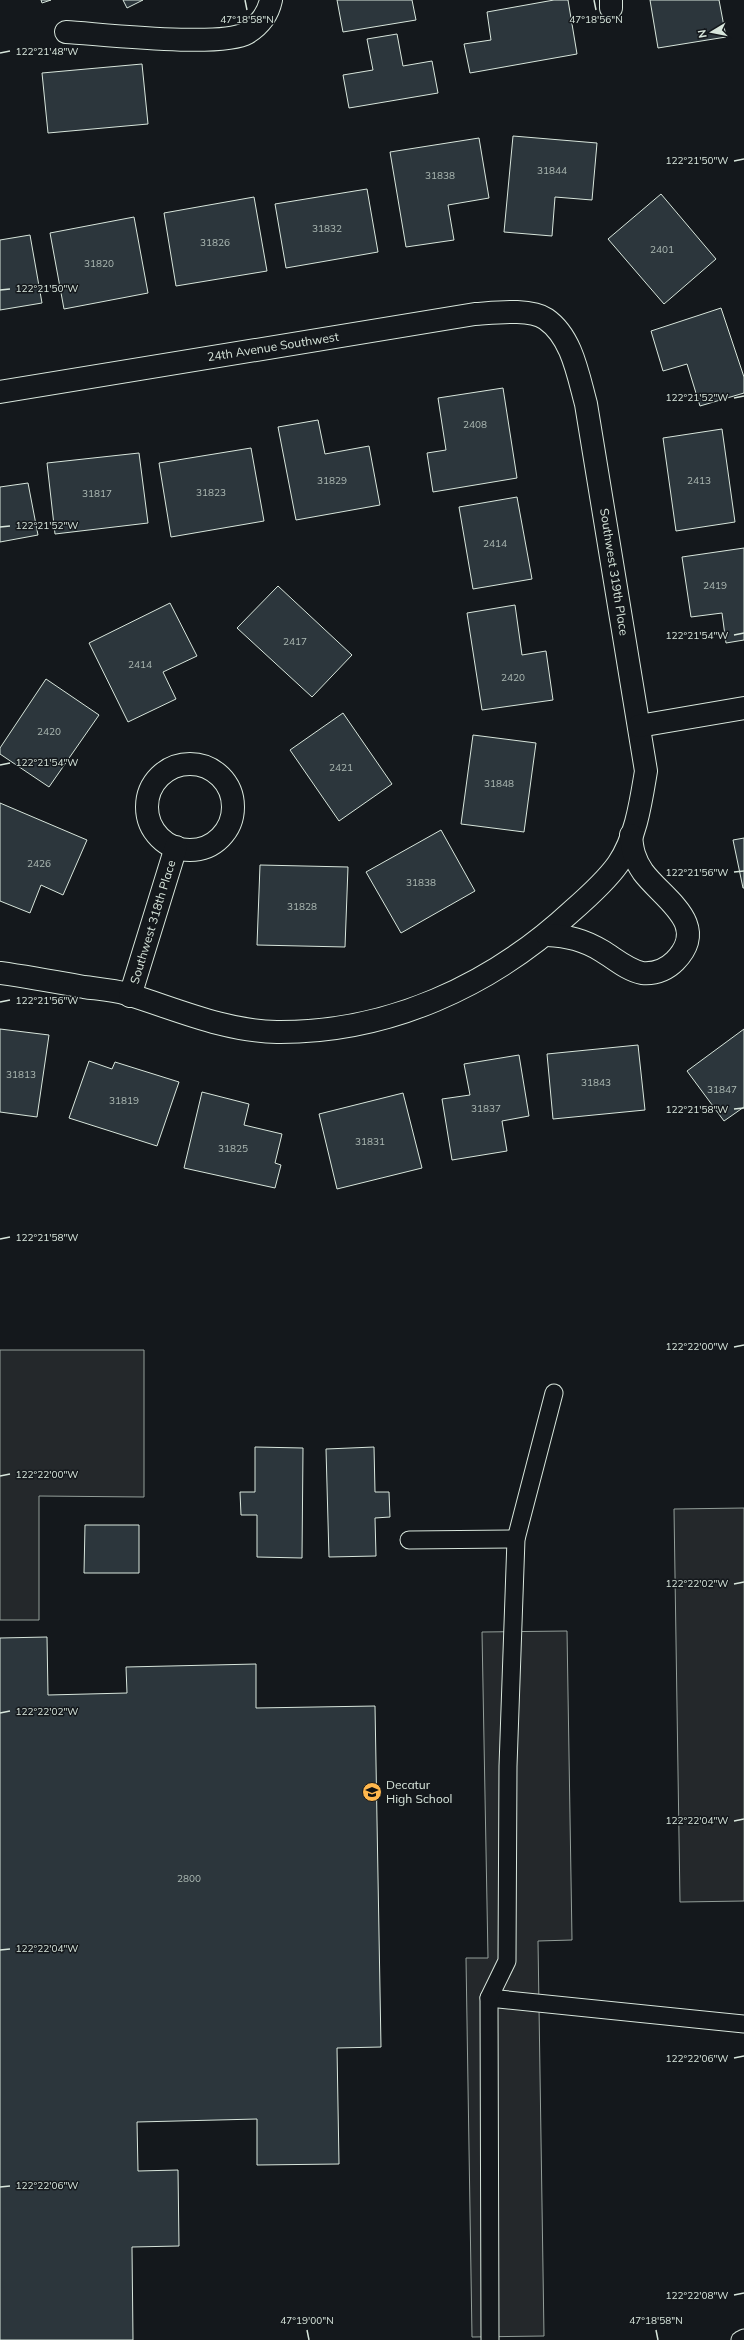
<svg xmlns="http://www.w3.org/2000/svg" width="744" height="2340" font-family="Mulish,sans-serif">
  <rect width="100%" height="100%" fill="#14181c"/>
  <g fill="#24282b" stroke="#939e99">
    <polygon points="0,1350 144,1350 144,1497 39,1496 39,1620 0,1620"/>
    <polygon points="744,1508 744,1901 680,1902 674,1509"/>
    <polygon points="567,1631 572,1940 538,1941 544,2336 472,2337 466,1958 488,1958 482,1632"/>
  </g>
  <g fill="#2c363c" stroke="#d8e6dc">
    <polygon points="41,0 51,0 42,3"/>
    <polygon points="123,0 143,0 127,8"/>
    <polygon points="337,0 412,0 416,20 343,32"/>
    <polygon points="554,0 568,0 577,54 470,73 464,44 491,40 487,12"/>
    <polygon points="650,0 719,0 726,37 658,48"/>
    <polygon points="397,34 403,66 432,61 438,93 349,108 343,75 373,70 367,39"/>
    <polygon points="142,64 148,124 48,133 42,73"/>
    <polygon points="513,136 597,143 592,200 555,197 552,236 504,232"/>
    <polygon points="479,138 489,198 448,205 454,240 406,247 390,152"/>
    <polygon points="367,189 378,252 286,268 275,204"/>
    <polygon points="661,194 716,259 664,304 608,239"/>
    <polygon points="254,197 267,271 176,286 164,213"/>
    <polygon points="134,217 148,293 64,309 50,233"/>
    <polygon points="30,235 42,303 0,310 0,240"/>
    <polygon points="721,308 744,377 744,393 700,406 687,364 663,371 651,331"/>
    <polygon points="503,388 517,478 433,492 427,453 446,450 438,398"/>
    <polygon points="318,420 325,454 369,446 380,505 296,520 278,427"/>
    <polygon points="722,429 735,522 676,531 663,438"/>
    <polygon points="251,448 264,521 171,537 159,463"/>
    <polygon points="139,453 148,523 55,534 47,463"/>
    <polygon points="28,483 38,535 0,542 0,487"/>
    <polygon points="517,497 532,579 473,589 459,507"/>
    <polygon points="744,548 744,640 726,643 722,613 691,617 682,557"/>
    <polygon points="278,586 352,655 312,697 237,628"/>
    <polygon points="170,603 197,656 163,672 176,699 128,722 89,643"/>
    <polygon points="515,605 522,655 546,651 553,700 482,710 467,613"/>
    <polygon points="46,679 99,715 49,787 0,754 0,748"/>
    <polygon points="343,713 392,784 339,821 290,750"/>
    <polygon points="473,735 536,743 524,832 461,824"/>
    <polygon points="0,803 87,840 63,895 41,885 30,913 0,901"/>
    <polygon points="441,830 475,891 401,933 366,872"/>
    <polygon points="744,838 744,888 743,888 733,840"/>
    <polygon points="260,865 348,867 345,947 257,945"/>
    <polygon points="0,1029 49,1035 37,1117 0,1112"/>
    <polygon points="744,1029 744,1107 724,1121 687,1071"/>
    <polygon points="638,1045 645,1110 553,1119 547,1054"/>
    <polygon points="519,1055 529,1116 502,1121 507,1151 452,1160 442,1099 470,1095 464,1064"/>
    <polygon points="89,1061 112,1069 115,1062 179,1082 157,1146 69,1118"/>
    <polygon points="202,1092 249,1104 244,1125 282,1134 275,1163 281,1165 275,1188 184,1168"/>
    <polygon points="403,1093 422,1168 337,1189 319,1114"/>
    <polygon points="255,1447 303,1448 302,1558 257,1557 257,1515 241,1515 240,1492 255,1492"/>
    <polygon points="374,1447 375,1492 389,1492 390,1517 375,1518 376,1556 329,1557 326,1449"/>
    <polygon points="85,1525 139,1525 139,1573 84,1573"/>
    <polygon points="47,1637 48,1695 127,1693 126,1667 256,1664 256,1708 375,1706 381,2047 337,2048 339,2164 257,2165 257,2119 137,2122 138,2171 178,2170 179,2246 132,2247 133,2340 0,2340 0,1638"/>
  </g>
  <g fill="none" stroke-linecap="round" stroke-linejoin="round">
    <g stroke="#d8e6dc" stroke-width="19">
      <g id="service">
        <polyline points="409,1540 516,1539"/>
        <polyline points="489,1998 744,2024"/>
        <polyline points="490,2340 489,1998 507,1961 508,1766 516,1539 554,1393"/>
        <polyline points="740,2340 744,2338"/>
      </g>
    </g>
    <g stroke="#d8e6dc" stroke-width="24">
      <g id="minor">
        <polyline points="611,0 611,8"/>
        <path d="M66,32C101,34 221,48 247,33C260,25 268,14 271,0"/>
        <path d="M0,392L475,314C493,313 530,308 546,319C572,337 578,375 586,404L646,771C641,801 636,838 618,864C606,881 588,897 572,911C491,986 388,1033 277,1032C224,1031 176,1009 127,994C113,990 98,989 84,987C56,982 28,977 0,973"/>
        <polyline points="639,726 744,708"/>
        <circle cx="190" cy="807" r="43"/>
        <path d="M547,935C568,936 584,940 602,951C614,958 627,970 642,973C654,974 666,970 675,961C711,924 663,899 643,872C634,859 632,849 631,835"/>
        <polyline points="130,996 176,847"/>
      </g>
    </g>
    <use href="#service" stroke="#14181c" stroke-width="17"/>
    <use href="#minor" stroke="#14181c" stroke-width="22"/>
  </g>
  <path fill="none" stroke="#d8e6dc" stroke-width="1.5" d="M245,0L247,10M594,0L596,10M0,53L10,51M734,161L744,159M0,290L10,289M734,398L744,396M0,527L10,526M734,635L744,633M0,765L10,763M734,872L744,871M0,1002L10,1000M734,1109L744,1108M0,1239L10,1237M734,1347L744,1345M0,1476L10,1474M734,1584L744,1582M0,1713L10,1711M734,1821L744,1819M0,1950L10,1949M734,2058L744,2056M0,2187L10,2186M734,2295L744,2293M307,2330L309,2340M656,2330L658,2340"/>
  <defs>
    <g id="school-disc" transform="scale(1)"><circle r="9.5" fill="#ffb74d" stroke="#14181c"/><path d="M0-5L7-2L0 1L-7-2ZM-4 1L0 2.5L4 1V4Q0 6-4 4Z" fill="#111"/></g>
  </defs>
  <g fill-rule="evenodd">
    <use href="#school-disc" x="372" y="1792"/>
  </g>
  <g text-anchor="middle" stroke-width="3" stroke-linejoin="round" paint-order="stroke">
    <g font-size="10" fill="#adbab4">
      <text x="552" y="174">31844</text>
      <text x="440" y="179">31838</text>
      <text x="327" y="232">31832</text>
      <text x="215" y="246">31826</text>
      <text x="662" y="253">2401</text>
      <text x="99" y="267">31820</text>
      <text x="475" y="428">2408</text>
      <text x="332" y="484">31829</text>
      <text x="699" y="484">2413</text>
      <text x="211" y="496">31823</text>
      <text x="97" y="497">31817</text>
      <text x="495" y="547">2414</text>
      <text x="715" y="589">2419</text>
      <text x="295" y="645">2417</text>
      <text x="140" y="668">2414</text>
      <text x="513" y="681">2420</text>
      <text x="49" y="735">2420</text>
      <text x="341" y="771">2421</text>
      <text x="499" y="787">31848</text>
      <text x="39" y="867">2426</text>
      <text x="421" y="886">31838</text>
      <text x="302" y="910">31828</text>
      <text x="21" y="1078">31813</text>
      <text x="596" y="1086">31843</text>
      <text x="722" y="1093">31847</text>
      <text x="124" y="1104">31819</text>
      <text x="486" y="1112">31837</text>
      <text x="370" y="1145">31831</text>
      <text x="233" y="1152">31825</text>
      <text x="189" y="1882">2800</text>
    </g>
    <g font-size="12" fill="#d8e6dc" stroke="#14181c">
      <text transform="translate(273 347) rotate(-9)" y="4">24th Avenue Southwest</text>
      <text transform="translate(614 572) rotate(81)" y="4">Southwest 319th Place</text>
      <text transform="translate(153 922) rotate(-73)" y="4">Southwest 318th Place</text>
    </g>
    <g font-size="12" fill="#d8e6dc" stroke="#14181c" text-anchor="start">
      <text x="386" y="1789">Decatur<tspan x="386" dy="14">High School</tspan></text>
    </g>
  </g>
  <g font-size="10" text-anchor="middle" fill="#d8e6dc" stroke="#14181c" stroke-width="3" stroke-linejoin="round" paint-order="stroke">
    <text x="247" y="23">47°18'58"N</text>
    <text x="596" y="23">47°18'56"N</text>
    <text x="47" y="55">122°21'48"W</text>
    <text x="697" y="164">122°21'50"W</text>
    <text x="47" y="292">122°21'50"W</text>
    <text x="697" y="401">122°21'52"W</text>
    <text x="47" y="529">122°21'52"W</text>
    <text x="697" y="639">122°21'54"W</text>
    <text x="47" y="766">122°21'54"W</text>
    <text x="697" y="876">122°21'56"W</text>
    <text x="47" y="1004">122°21'56"W</text>
    <text x="697" y="1113">122°21'58"W</text>
    <text x="47" y="1241">122°21'58"W</text>
    <text x="697" y="1350">122°22'00"W</text>
    <text x="47" y="1478">122°22'00"W</text>
    <text x="697" y="1587">122°22'02"W</text>
    <text x="47" y="1715">122°22'02"W</text>
    <text x="697" y="1824">122°22'04"W</text>
    <text x="47" y="1952">122°22'04"W</text>
    <text x="697" y="2062">122°22'06"W</text>
    <text x="47" y="2189">122°22'06"W</text>
    <text x="697" y="2299">122°22'08"W</text>
    <text x="307" y="2324">47°19'00"N</text>
    <text x="656" y="2324">47°18'58"N</text>
  </g>
  <g transform="translate(712 32) rotate(260)" stroke="#14181c" stroke-width="3" paint-order="stroke">
  <path d="M0-3L7 15L0 10L-7 15Z" fill="#d8e6dc"/>
  <text y="-6" font-size="11" font-weight="bold" text-anchor="middle" fill="#d8e6dc">N</text>
  </g>
</svg>
